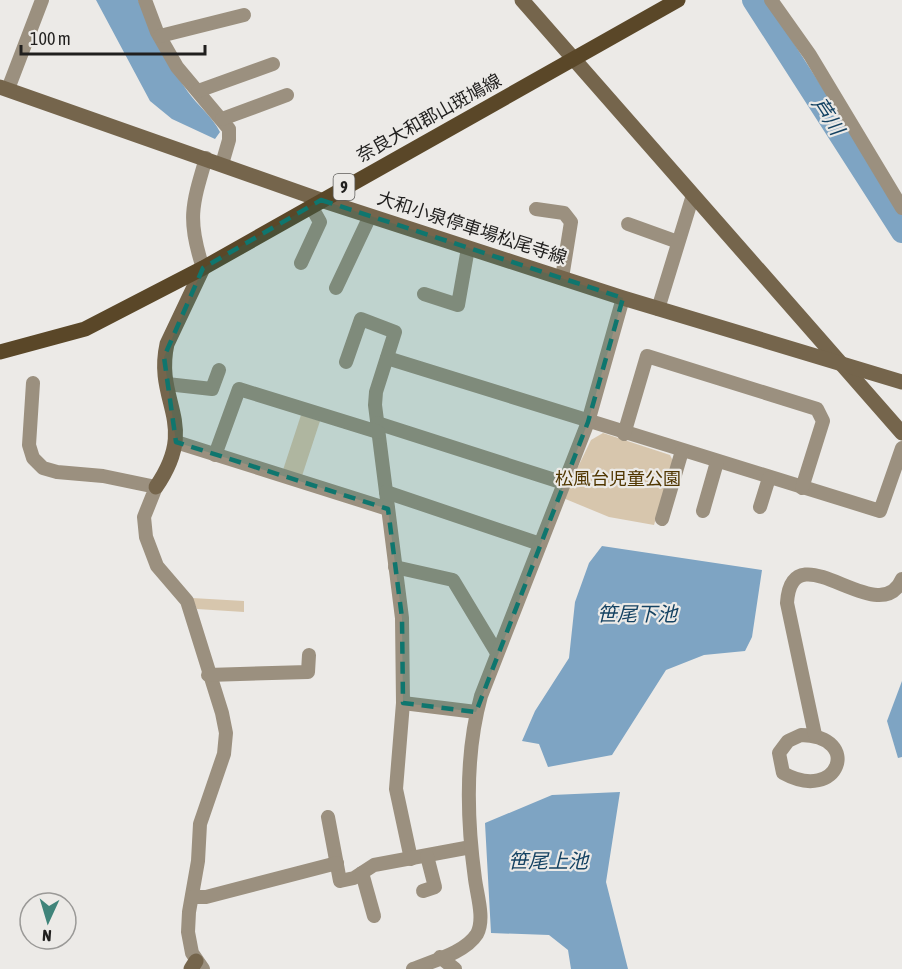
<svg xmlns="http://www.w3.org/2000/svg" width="902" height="969" font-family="'Asap Condensed','Noto Sans JP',sans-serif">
  <rect width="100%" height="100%" fill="#eceae7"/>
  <g fill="#d7c6ad">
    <polygon points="301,415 320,421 302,476 283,470"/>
    <polygon points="603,433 670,455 673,461 654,525 609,517 563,498 591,440"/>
    <polygon points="192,598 244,601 244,612 197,609"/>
  </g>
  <g fill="#7ea4c3">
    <path d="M96,0H138C153,32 167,63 188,92C198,106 212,116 220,132L215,139L172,119L150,101Z"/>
    <polygon points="602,546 762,570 752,637 745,651 704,655 666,670 612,755 548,767 539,744 522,741 535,711 569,658 575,602 589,563"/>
    <polygon points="902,681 902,757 898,758 887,721"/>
    <polygon points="620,792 606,882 628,969 571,969 568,950 549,935 491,933 485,823 552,795"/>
  </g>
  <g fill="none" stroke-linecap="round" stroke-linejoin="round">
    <polyline stroke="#7ea4c3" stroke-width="22" points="753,0 902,232"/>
    <g stroke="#9b907f" stroke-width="14">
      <polyline points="145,0 157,32 177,67 229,129 229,140 222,164"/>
      <polyline points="771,0 810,55 902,208"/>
      <polyline points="160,36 244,15"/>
      <polyline points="8,89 42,0"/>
      <polyline points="198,91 273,64"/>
      <polyline points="222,119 287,95"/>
      <polyline points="536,209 564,213 571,222 562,278"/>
      <polyline points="628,224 678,242"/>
      <polyline points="301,263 320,222 311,206"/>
      <path d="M203,268C187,220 192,205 206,158"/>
      <polyline points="336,288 370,216"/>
      <polyline points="424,294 458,305 468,248"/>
      <polyline points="658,309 693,195"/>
      <polyline points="387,358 880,511 902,448"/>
      <polyline points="346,362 361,319 395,332 376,392 375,405 402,618 403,703 396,789 411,859"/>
      <polyline points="33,383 29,445 33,458 43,468 57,472 103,476 156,487 144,517 146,537 157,566 187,601 222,713 226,733 224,754 200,824 198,861 189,912 188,932 192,953 203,969"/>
      <polyline points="167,384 212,389 219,370"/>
      <polyline points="377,423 564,483"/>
      <polyline points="624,434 647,356 817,409 823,421 802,488"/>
      <polyline points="176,442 388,509"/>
      <polyline points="215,455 239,389 378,432"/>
      <polyline points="386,492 540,544"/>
      <polyline points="760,507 769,478"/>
      <polyline points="703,511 717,462"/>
      <polyline points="662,519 682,451"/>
      <polyline points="395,567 453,580 497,653"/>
      <polyline points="208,675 308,672 309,655"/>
      <polyline points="403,703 476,712"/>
      <path d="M801,735C863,736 839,804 783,773L779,753L788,741Z"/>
      <path d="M815,735L787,603C792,527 880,633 902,579"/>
      <polyline points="328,817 340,881 354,878 374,865 471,847"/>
      <polyline points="362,873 374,916"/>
      <polyline points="423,891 435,887 427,856"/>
      <polyline points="192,897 206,897 337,863"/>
      <polyline points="440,957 455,969"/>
      <path d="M413,969C432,961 465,953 477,934C485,919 477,895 475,879C467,821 465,754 481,696L588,422L623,298"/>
    </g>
    <g stroke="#75654c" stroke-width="15">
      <polyline points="522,0 902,433"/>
      <polyline points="0,87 321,200 623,298 902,382"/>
      <path d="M156,487C200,423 154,403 167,344L203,268"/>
      <polyline points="191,969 196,961"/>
    </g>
    <polyline stroke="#5a4728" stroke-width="15" points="0,352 85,329 203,268 678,0"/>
  </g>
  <path fill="#0f766e" fill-opacity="0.2" stroke="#0f766e" stroke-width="4.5" stroke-dasharray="12 8" stroke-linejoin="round" d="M321,200L623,298L588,422L476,712L403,703L402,618L388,509L176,442L164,357L203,268Z"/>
  <g text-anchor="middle" stroke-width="4.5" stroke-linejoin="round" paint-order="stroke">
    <rect fill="#eceae7" stroke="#5d5c5a" stroke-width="1.5" x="333.5" y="174" width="21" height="26" rx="4.5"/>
    <g font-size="16" font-weight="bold" fill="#201f1e">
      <text x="344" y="193">9</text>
    </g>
    <g font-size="18" fill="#201f1e" stroke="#eceae7">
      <text transform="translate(429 118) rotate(-29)" y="6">奈良大和郡山斑鳩線</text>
      <text transform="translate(472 228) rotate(18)" y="6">大和小泉停車場松尾寺線</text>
    </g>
    <g font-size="18" fill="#503600" stroke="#eceae7">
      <text x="618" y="485">松風台児童公園</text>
    </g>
    <g font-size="20" font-style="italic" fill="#144262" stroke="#eceae7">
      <text transform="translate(828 116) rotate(57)" y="7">芦川</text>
      <text x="637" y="621">笹尾下池</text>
      <text x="548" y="868">笹尾上池</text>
    </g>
  </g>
  <g transform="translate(48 921) rotate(184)"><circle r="28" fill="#eceae7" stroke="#9a9997" stroke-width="1.5"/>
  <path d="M0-4.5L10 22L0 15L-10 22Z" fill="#3f847a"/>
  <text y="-9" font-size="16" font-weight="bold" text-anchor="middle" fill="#201f1e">N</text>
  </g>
  <path d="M21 45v9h184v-9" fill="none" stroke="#201f1e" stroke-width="3"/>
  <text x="30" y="45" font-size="18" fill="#201f1e" stroke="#eceae7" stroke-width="4.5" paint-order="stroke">100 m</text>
</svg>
